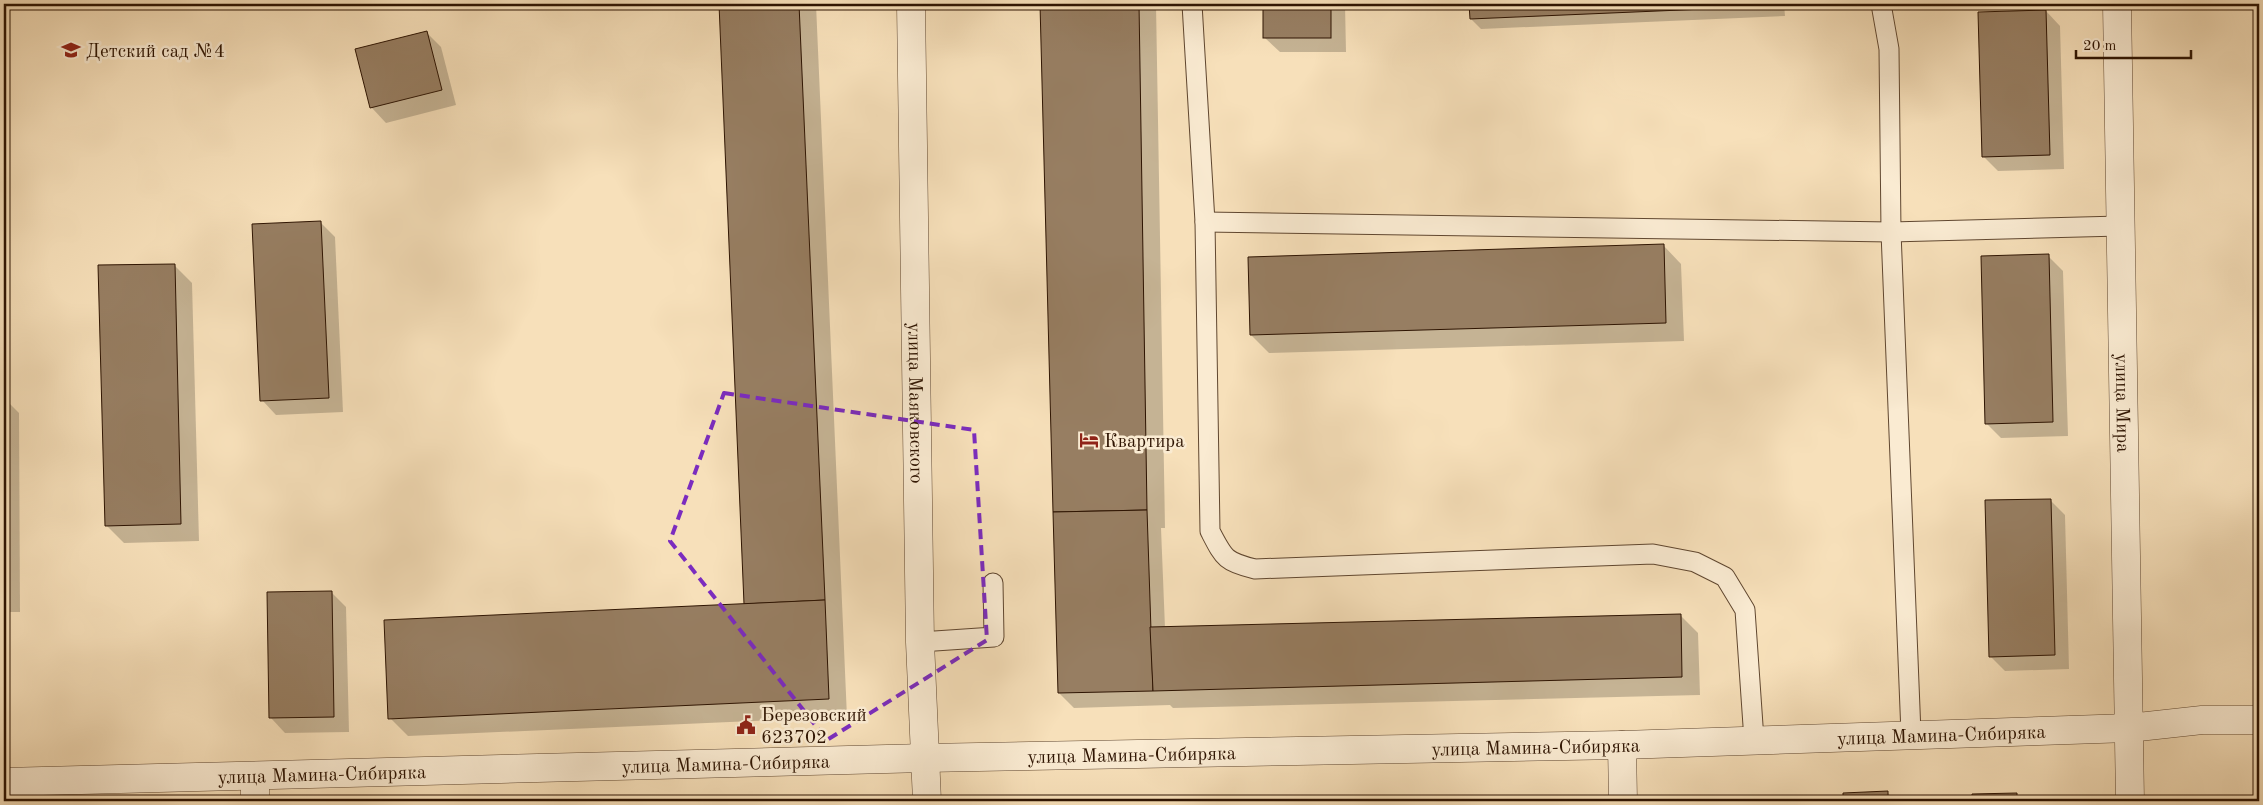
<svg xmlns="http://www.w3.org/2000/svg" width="2263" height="805" font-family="'Old Standard TT',serif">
  <rect width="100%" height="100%" fill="#f7e0ba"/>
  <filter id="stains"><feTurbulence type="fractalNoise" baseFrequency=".004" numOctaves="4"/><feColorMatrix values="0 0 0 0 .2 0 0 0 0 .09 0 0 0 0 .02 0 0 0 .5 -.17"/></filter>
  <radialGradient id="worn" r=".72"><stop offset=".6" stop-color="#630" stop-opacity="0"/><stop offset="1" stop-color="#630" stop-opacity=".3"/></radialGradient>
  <g fill="#0003">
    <polygon points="720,4 816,4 847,717 408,736 390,718 746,605"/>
    <polygon points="1042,4 1156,4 1165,528 1161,528 1165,628 1680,615 1698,633 1700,695 1173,708 1170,705 1074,708 1059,693"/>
    <polygon points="1264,4 1345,4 1346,52 1280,52 1265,38"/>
    <polygon points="1470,4 1784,4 1785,16 1481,29 1471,19"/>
    <polygon points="2046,11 2060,26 2064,169 1998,171 1983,156"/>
    <polygon points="426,32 441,47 456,105 386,123 372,108 357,50"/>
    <polygon points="320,222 335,237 343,412 276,415 262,400"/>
    <polygon points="1663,245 1681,264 1684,341 1269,353 1251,335"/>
    <polygon points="2048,256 2063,271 2068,436 2001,438 1986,423"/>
    <polygon points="174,265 192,283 199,541 124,543 106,525"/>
    <polygon points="4,398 19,413 20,612 4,612"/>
    <polygon points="2050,500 2065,515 2069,669 2005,671 1990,656"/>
    <polygon points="332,593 346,607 349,732 285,733 271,718"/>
    <polygon points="1887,792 1896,801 1845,801 1844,794"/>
    <polygon points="2016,794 2023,801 1973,801 1973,796"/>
  </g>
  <g fill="#977e62" stroke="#2e1402">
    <polygon points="719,4 799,4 825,600 744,604"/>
    <polygon points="1040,4 1139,4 1147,510 1053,512"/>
    <rect x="1263" y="4" width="68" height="34"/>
    <polygon points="1469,4 1775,4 1775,6 1470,19"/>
    <polygon points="2046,10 2050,155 1982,157 1978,12"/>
    <polygon points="427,31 442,90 370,108 355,49"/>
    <polygon points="321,221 329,398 260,401 252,224"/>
    <polygon points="1664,244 1666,323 1250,335 1248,257"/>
    <polygon points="2049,254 2053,422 1985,424 1981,256"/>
    <polygon points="175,264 181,524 105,526 98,265"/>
    <polygon points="2051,499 2055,655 1989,657 1985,500"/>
    <polygon points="1147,510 1153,691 1058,693 1053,512"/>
    <polygon points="332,591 334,717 269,718 267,592"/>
    <polygon points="825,600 829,699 388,719 384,620"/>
    <polygon points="1681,614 1682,677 1153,691 1150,627"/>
    <polygon points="1888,791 1888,801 1843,801 1843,793"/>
    <polygon points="2017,793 2017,801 1972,801 1972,794"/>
    <polygon points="2259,797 2259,801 2239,801 2239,798"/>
  </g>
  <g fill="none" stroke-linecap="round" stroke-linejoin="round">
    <g stroke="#604730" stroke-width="21">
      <g id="service">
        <path d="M1192,4L1205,222L1210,531C1224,558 1225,562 1255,569L1653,554L1695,562L1725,577L1745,610L1754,740"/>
        <polyline points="1881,4 1889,49 1891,232 1911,734"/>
        <polyline points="1205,222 1891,232 2120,226"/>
        <polyline points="920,642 994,637 993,583"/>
      </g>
    </g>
    <g stroke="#604730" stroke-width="29">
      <g id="minor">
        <path id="s1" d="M911,4L920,642L927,801"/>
        <polyline points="1622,745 1623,801"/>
        <polyline points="255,776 255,801"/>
        <path id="s2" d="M4,782L925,758L1622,745L2129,728L2202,720H2259"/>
      </g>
    </g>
    <g stroke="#604730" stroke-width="29">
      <g id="tertiary">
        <path id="s3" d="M2117,4L2130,801"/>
      </g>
    </g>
    <use href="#service" stroke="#faebd2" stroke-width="19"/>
    <use href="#minor" stroke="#faebd2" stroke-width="28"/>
    <use href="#tertiary" stroke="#faebd2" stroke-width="28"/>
  </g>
  <path fill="none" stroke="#7b2cbf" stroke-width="4" stroke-dasharray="10 6" stroke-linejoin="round" d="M724,393L974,430L987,640L827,740L670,541Z"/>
  <defs>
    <g id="school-bare" transform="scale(1.5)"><path d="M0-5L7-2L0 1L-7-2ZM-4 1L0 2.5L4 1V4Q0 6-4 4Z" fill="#8f2418" stroke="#faebd2" stroke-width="2.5" paint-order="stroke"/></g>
    <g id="hotel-bare" transform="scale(1.5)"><path d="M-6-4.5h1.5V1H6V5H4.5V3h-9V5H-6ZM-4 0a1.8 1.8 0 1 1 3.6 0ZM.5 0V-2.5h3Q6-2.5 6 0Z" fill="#8f2418" stroke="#faebd2" stroke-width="2.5" paint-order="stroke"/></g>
    <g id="civic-bare" transform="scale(1.5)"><path d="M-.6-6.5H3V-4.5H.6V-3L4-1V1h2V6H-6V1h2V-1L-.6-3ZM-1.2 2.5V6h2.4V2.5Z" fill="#8f2418" stroke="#faebd2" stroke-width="2.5" paint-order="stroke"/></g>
  </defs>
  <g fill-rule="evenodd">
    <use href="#school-bare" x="71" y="50"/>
    <use href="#hotel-bare" x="1089" y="440"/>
    <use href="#civic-bare" x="746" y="725"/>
  </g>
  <g text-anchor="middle" stroke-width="5" stroke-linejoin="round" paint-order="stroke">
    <g font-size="19" fill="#2e1402" stroke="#faebd2" text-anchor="start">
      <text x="86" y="57">Детский сад №4</text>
      <text x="1104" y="447">Квартира</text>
      <text x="761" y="721">Березовский<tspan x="761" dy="22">623702</tspan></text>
    </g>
    <g font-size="19" fill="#2e1402" stroke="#faebd2">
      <text dy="7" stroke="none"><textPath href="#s1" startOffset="399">улица Маяковского</textPath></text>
      <text dy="7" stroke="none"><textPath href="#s3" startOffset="399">улица Мира</textPath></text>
      <text dy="7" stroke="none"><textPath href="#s2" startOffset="1938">улица Мамина-Сибиряка</textPath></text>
      <text dy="7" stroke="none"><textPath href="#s2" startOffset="1532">улица Мамина-Сибиряка</textPath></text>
      <text dy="7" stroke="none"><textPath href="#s2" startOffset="1128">улица Мамина-Сибиряка</textPath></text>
      <text dy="7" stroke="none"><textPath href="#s2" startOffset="722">улица Мамина-Сибиряка</textPath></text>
      <text dy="7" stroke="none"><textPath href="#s2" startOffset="318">улица Мамина-Сибиряка</textPath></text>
    </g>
  </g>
  <rect width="2263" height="805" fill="none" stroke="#f7e0ba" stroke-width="20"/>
  <rect x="5" y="5" width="2253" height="795" fill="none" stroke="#2e1402" stroke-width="2.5"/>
  <rect x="10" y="10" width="2243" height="785" fill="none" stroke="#2e1402"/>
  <path d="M2076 50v8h115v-8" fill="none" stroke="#2e1402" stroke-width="2.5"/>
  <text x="2083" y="50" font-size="15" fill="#2e1402" stroke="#faebd2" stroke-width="4" paint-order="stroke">20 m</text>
  <rect width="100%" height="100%" filter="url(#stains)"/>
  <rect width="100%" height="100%" fill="url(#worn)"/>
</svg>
